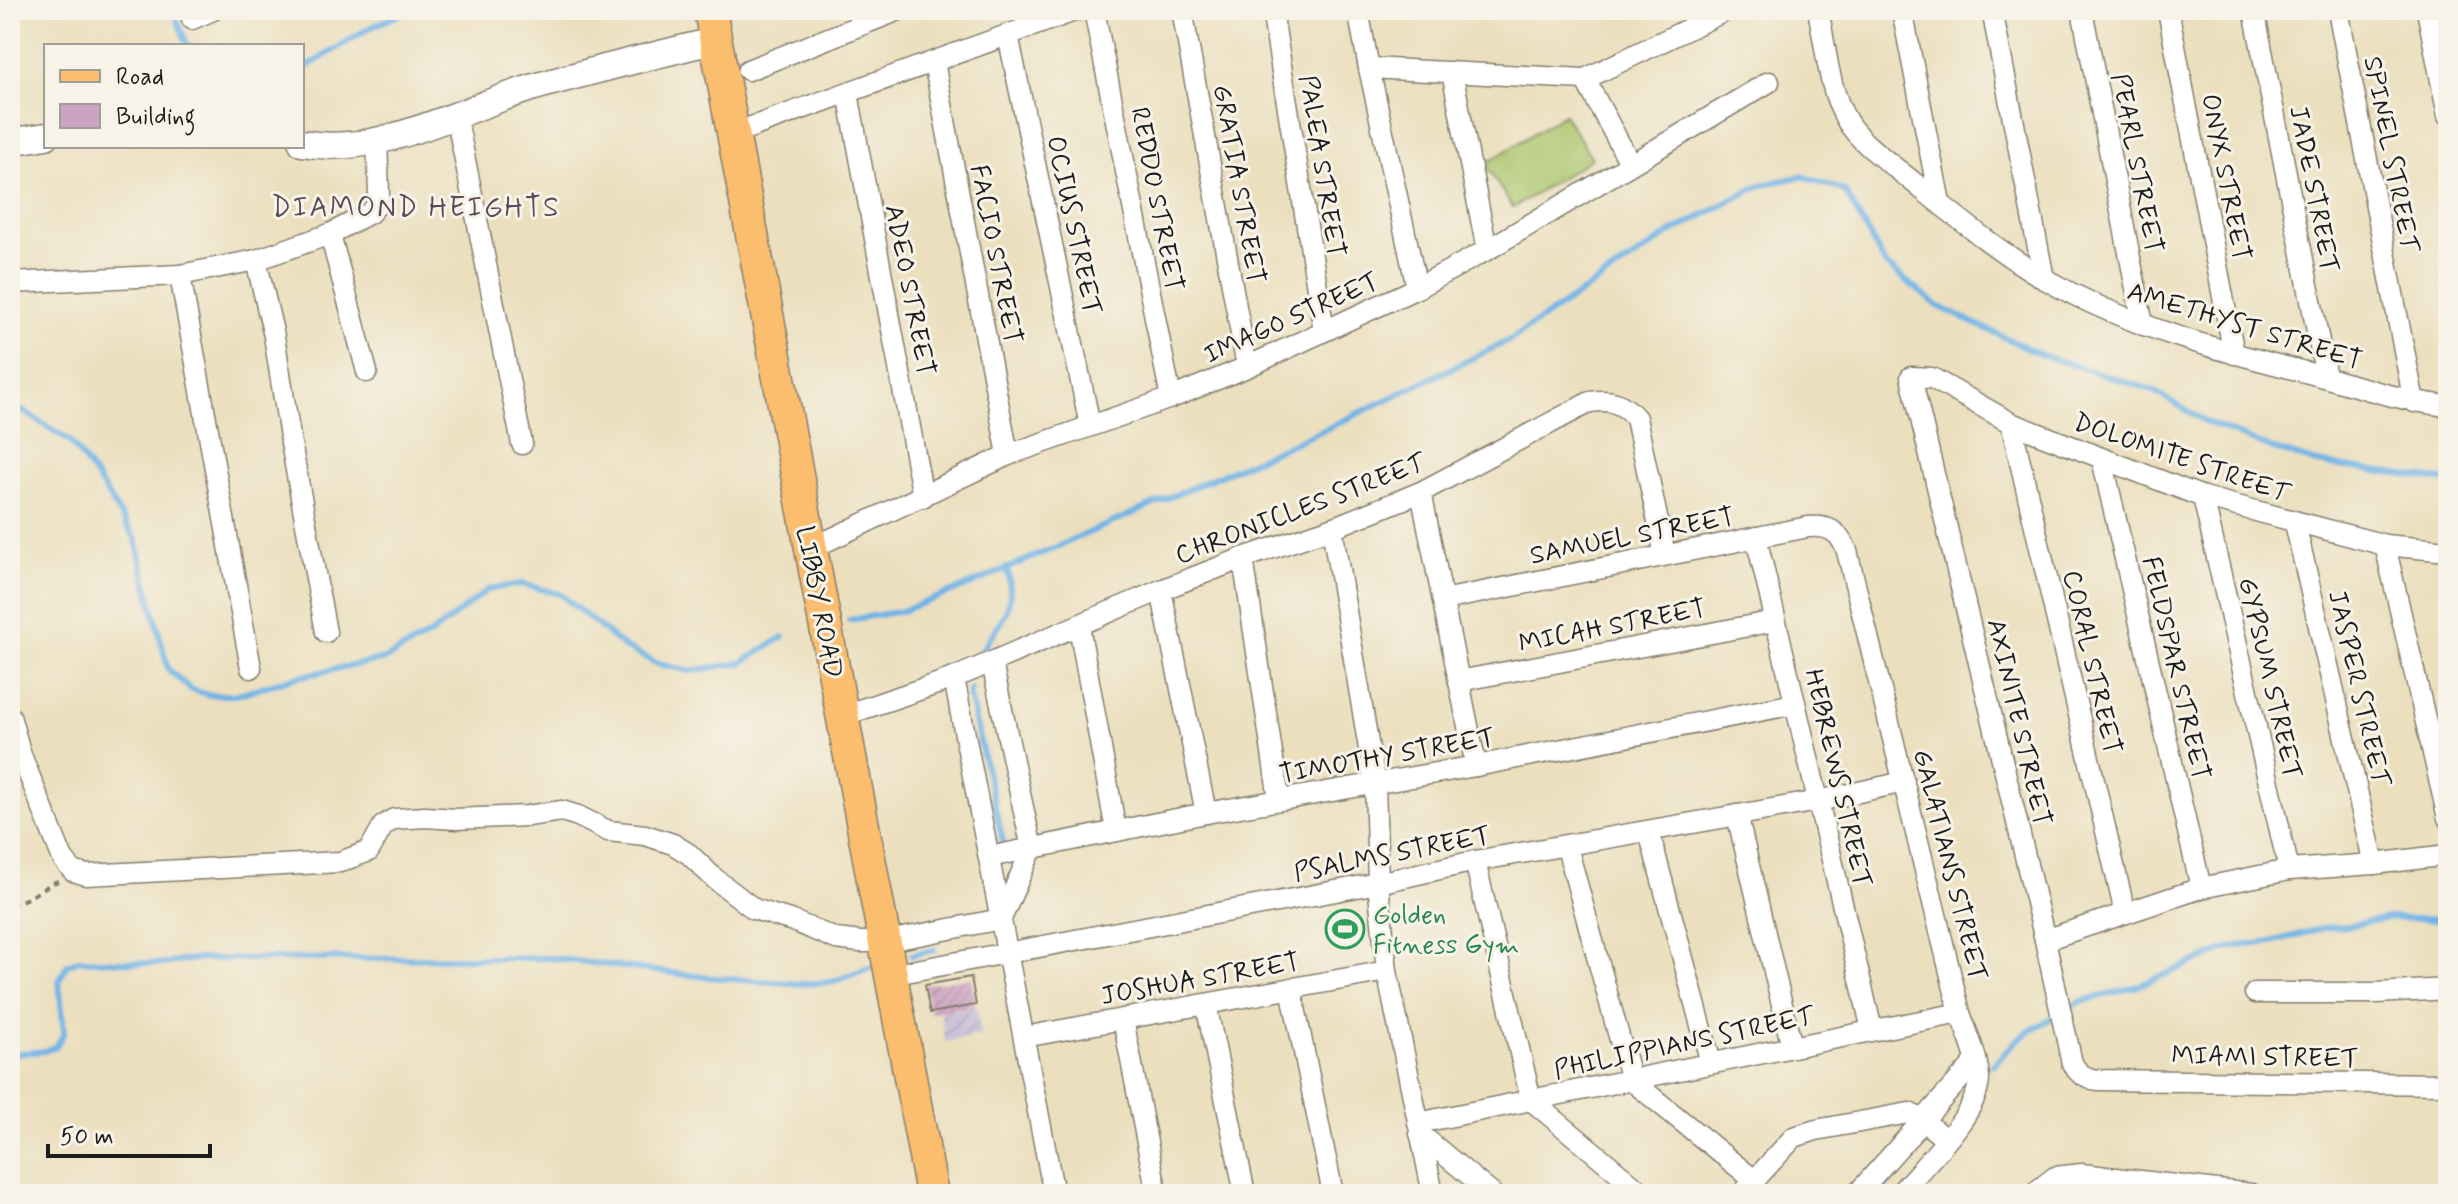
<svg xmlns="http://www.w3.org/2000/svg" width="2458" height="1204" font-family="Mynerve,sans-serif">
  <defs>
    <pattern id="industrial-furrows" width="10" height="10" patternUnits="userSpaceOnUse" patternTransform="scale(2)"><rect width="10" height="10" fill="#c9bfd7"/><path d="M-1 1l2-2M0 10L10 0M9 11l2-2" fill="none" stroke="#aca4b8"/></pattern>
    <pattern id="building-hatch" width="6" height="6" patternUnits="userSpaceOnUse" patternTransform="scale(2)"><rect width="6" height="6" fill="#cda1c1"/><path d="M-1 1l2-2M0 6l6-6M5 7l2-2" fill="none" stroke="#af8aa5"/></pattern>
  </defs>
  <rect width="100%" height="100%" fill="#f7f3e8"/>
  <filter id="ink" filterUnits="userSpaceOnUse"><feTurbulence type="fractalNoise" baseFrequency=".0125" numOctaves="2"/><feDisplacementMap in="SourceGraphic" scale="16" xChannelSelector="R" yChannelSelector="G"/><feConvolveMatrix kernelMatrix="1 2 1 2 8 2 1 2 1" color-interpolation-filters="sRGB"/></filter>
  <filter id="wash" filterUnits="userSpaceOnUse"><feTurbulence type="fractalNoise" baseFrequency=".006" numOctaves="4" result="noise"/><feDisplacementMap in="SourceGraphic" scale="32" xChannelSelector="R" yChannelSelector="G"/><feGaussianBlur stdDeviation="1.8" result="paint"/><feColorMatrix in="noise" values="0 0 0 0 0 0 0 0 0 0 0 0 0 0 0 0 0 1.4 0 .05"/><feComposite in="paint" operator="in"/></filter>
  <g filter="url(#wash)">
    <rect width="100%" height="100%" fill="#ebdfbe"/>
    <polygon fill="url(#industrial-furrows)" points="976,1006 981,1035 945,1042 940,1012"/>
    <polygon fill="#aac56b" stroke="#637044" stroke-width="2" points="1564,114 1592,158 1513,208 1485,164"/>
    <g fill="none" stroke-linecap="round" stroke-linejoin="round">
      <g stroke="#70b3e5" stroke-width="6">
        <polyline points="173,10 188,46"/>
        <polyline points="302,70 369,28 410,10"/>
        <polyline points="10,405 20,409 70,441 99,481 136,540 168,669 190,689 209,695 235,695 297,677 385,659 431,634 489,589 522,584 560,594 624,647 658,664 690,671 741,663 783,637"/>
        <polyline points="849,620 902,611 967,586 1328,428 1510,340 1674,231 1758,186 1802,176 1845,191 1885,264 1938,306 2042,355 2152,390 2206,422 2276,450 2317,463 2448,481"/>
        <path d="M980,653C1001,618 1017,612 1007,568"/>
        <polyline points="971,689 969,694 1005,850"/>
        <polyline points="912,955 934,950"/>
        <polyline points="10,1054 45,1051 56,1046 64,1033 59,981 67,965 79,960 163,964 195,959 552,958 704,977 801,984 832,982 872,967"/>
        <polyline points="1993,1065 2015,1042 2031,1030 2082,1001 2135,987 2231,947 2271,942 2323,928 2347,926 2388,918 2448,920"/>
        <polyline points="1878,1194 1930,1137"/>
      </g>
    </g>
    <g id="blocks">
      <polygon fill="url(#building-hatch)" points="971,977 976,1005 930,1013 925,985"/>
    </g>
  </g>
  <g filter="url(#ink)">
    <use href="#blocks" fill-opacity="0" stroke="#847e6d" stroke-width="2"/>
    <g fill="none" stroke-linecap="round" stroke-linejoin="round">
      <g stroke="#847e6d" stroke-width="23">
        <g id="minor">
          <polyline points="1094,10 1171,398"/>
          <polyline points="1182,10 1247,367"/>
          <polyline points="1272,10 1324,331"/>
          <polyline points="1358,10 1369,68 1417,288"/>
          <path d="M1818,10C1826,46 1828,89 1847,121C1863,147 1895,166 1918,186C1959,219 2000,253 2045,279C2128,327 2221,351 2313,374C2358,386 2401,401 2448,406"/>
          <polyline points="1902,10 1940,203"/>
          <polyline points="1992,10 2044,279"/>
          <polyline points="2082,10 2143,325"/>
          <polyline points="2168,10 2234,354"/>
          <polyline points="2254,10 2326,377"/>
          <polyline points="2338,10 2414,402"/>
          <polyline points="2427,10 2448,116"/>
          <polyline points="192,19 213,10"/>
          <polyline points="1008,35 1090,425"/>
          <polyline points="934,62 1008,455"/>
          <polyline points="1369,68 1585,79 1727,10"/>
          <polyline points="748,70 899,10"/>
          <polyline points="1452,72 1487,250"/>
          <polyline points="1585,79 1630,163"/>
          <polyline points="848,93 923,497"/>
          <polyline points="456,115 522,444"/>
          <polyline points="732,134 1077,10"/>
          <polyline points="330,234 367,372"/>
          <polyline points="256,260 274,336 291,443 326,632"/>
          <polyline points="180,275 251,668"/>
          <polyline points="10,283 180,275 256,260 330,234 370,213 377,205 379,193 377,140"/>
          <polyline points="2011,423 2125,913"/>
          <polyline points="2102,459 2201,888"/>
          <polyline points="1421,492 1476,766"/>
          <polyline points="2203,497 2289,870"/>
          <polyline points="2295,523 2374,864"/>
          <polyline points="1332,528 1375,784 1378,883 1387,971 1433,1194"/>
          <polyline points="1756,537 1872,1030"/>
          <polyline points="2385,545 2448,818"/>
          <polyline points="810,549 1008,455 1171,398 1247,367 1417,288 1487,250 1769,82"/>
          <path d="M2448,551L2385,545L2203,497L2011,423L1932,378L1911,377L2045,940L2072,1063C2079,1075 2086,1079 2099,1080L2448,1084"/>
          <polyline points="1243,558 1279,800"/>
          <polyline points="1161,590 1206,813"/>
          <path d="M1443,600L1808,527C1829,525 1839,531 1847,551L1960,1013C1967,1033 1978,1057 1979,1078C1980,1113 1922,1167 1899,1194"/>
          <polyline points="1079,626 1116,831"/>
          <polyline points="992,663 1032,849 1001,919"/>
          <polyline points="954,678 1054,1194"/>
          <polyline points="1459,681 1775,621"/>
          <polyline points="10,716 21,755 63,859 73,871 86,875 340,862 369,851 383,826 394,819 425,817 456,819 527,816 562,811 578,816 608,831 645,835 673,844 689,854 714,878 754,909 793,921 836,939 860,942 883,942 1001,919"/>
          <path d="M842,716L954,678L1161,590L1243,558L1332,528L1421,492L1590,402C1610,399 1622,402 1636,418L1665,555"/>
          <polyline points="1737,815 1792,1047"/>
          <polyline points="1649,832 1711,1063"/>
          <polyline points="1567,847 1631,1080 1754,1180"/>
          <polyline points="989,857 1206,813 1476,766 1795,704"/>
          <polyline points="1475,861 1531,1100 1644,1194"/>
          <polyline points="2045,940 2201,888 2289,870 2374,864 2448,855"/>
          <polyline points="890,975 1378,883 1475,861 1818,801 1904,782"/>
          <polyline points="1291,988 1333,1194"/>
          <polyline points="2255,993 2377,993 2448,989"/>
          <polyline points="1206,1004 1245,1194"/>
          <polyline points="1123,1019 1157,1194"/>
          <polyline points="1024,1037 1387,971"/>
          <polyline points="1418,1123 1960,1013"/>
          <polyline points="1420,1134 1492,1194"/>
          <polyline points="1742,1194 1794,1137 1816,1130 1909,1113 1923,1120 1946,1140"/>
          <polyline points="1857,1194 1976,1061"/>
          <polyline points="2033,1194 2055,1177 2082,1174 2251,1194"/>
        </g>
      </g>
      <g stroke="#847e6d" stroke-width="29">
        <g id="tertiary">
          <polyline points="10,142 46,136"/>
          <path d="M302,143C382,158 463,107 538,86C597,69 657,55 716,40"/>
        </g>
      </g>
      <g stroke="#847e6d" stroke-width="35">
        <polyline id="primary" points="710,10 932,1194"/>
      </g>
      <path stroke="#847e6d" stroke-width="4" stroke-dasharray="6 6" stroke-linecap="butt" d="M10,903C29,902 41,887 58,881"/>
      <use href="#minor" stroke="#fff" stroke-width="20"/>
      <use href="#tertiary" stroke="#fff" stroke-width="26"/>
      <use href="#primary" stroke="#fbbd6e" stroke-width="32"/>
    </g>
  </g>
  <defs>
    <g id="stadium-ring" transform="scale(2)"><circle r="9.5" fill="#f7f3e8" stroke="#2e9e5b" stroke-width="1.5"/><path d="M0-5a6.5 5 0 1 0 0 10a6.5 5 0 1 0 0-10ZM-3.5-1.8h7v3.6h-7Z" fill="#2e9e5b"/></g>
  </defs>
  <g fill-rule="evenodd">
    <use href="#stadium-ring" x="1345" y="929"/>
  </g>
  <g text-anchor="middle" stroke-width="6" stroke-linejoin="round" paint-order="stroke">
    <g font-size="26" fill="#1c1c1c" stroke="#f7f3e8">
      <text transform="translate(2392 154) rotate(79)" y="9">SPINEL STREET</text>
      <text transform="translate(2138 163) rotate(79)" y="9">PEARL STREET</text>
      <text transform="translate(1323 166) rotate(81)" y="9">PALEA STREET</text>
      <text transform="translate(2227 177) rotate(79)" y="9">ONYX STREET</text>
      <text transform="translate(1240 184) rotate(80)" y="9">GRATIA STREET</text>
      <text transform="translate(2315 189) rotate(79)" y="9">JADE STREET</text>
      <text transform="translate(1158 199) rotate(79)" y="9">REDDO STREET</text>
      <text transform="translate(1075 225) rotate(78)" y="9">OCIUS STREET</text>
      <text transform="translate(997 254) rotate(79)" y="9">FACIO STREET</text>
      <text transform="translate(911 290) rotate(79)" y="9">ADEO STREET</text>
      <text transform="translate(1291 317) rotate(-24)" y="9">IMAGO STREET</text>
      <text transform="translate(2245 325) rotate(17)" y="9">AMETHYST STREET</text>
      <text transform="translate(2182 457) rotate(19)" y="9">DOLOMITE STREET</text>
      <text transform="translate(1300 508) rotate(-21)" y="9">CHRONICLES STREET</text>
      <text transform="translate(1632 535) rotate(-11)" y="9">SAMUEL STREET</text>
      <text transform="translate(820 602) rotate(79)" y="9">LIBBY ROAD</text>
      <text transform="translate(1612 625) rotate(-11)" y="9">MICAH STREET</text>
      <text transform="translate(2093 662) rotate(77)" y="9">CORAL STREET</text>
      <text transform="translate(2177 668) rotate(77)" y="9">FELDSPAR STREET</text>
      <text transform="translate(2271 678) rotate(77)" y="9">GYPSUM STREET</text>
      <text transform="translate(2360 688) rotate(77)" y="9">JASPER STREET</text>
      <text transform="translate(2020 722) rotate(77)" y="9">AXINITE STREET</text>
      <text transform="translate(1387 755) rotate(-10)" y="9">TIMOTHY STREET</text>
      <text transform="translate(1839 778) rotate(77)" y="9">HEBREWS STREET</text>
      <text transform="translate(1392 853) rotate(-11)" y="9">PSALMS STREET</text>
      <text transform="translate(1951 865) rotate(76)" y="9">GALATIANS STREET</text>
      <text transform="translate(1200 978) rotate(-10)" y="9">JOSHUA STREET</text>
      <text transform="translate(1684 1042) rotate(-12)" y="9">PHILIPPIANS STREET</text>
      <text transform="translate(2265 1056) rotate(1)" y="9">MIAMI STREET</text>
    </g>
    <g font-size="26" fill="#27864d" stroke="#f7f3e8" text-anchor="start">
      <text x="1373" y="923">Golden<tspan x="1373" dy="30">Fitness Gym</tspan></text>
    </g>
    <g font-size="28" letter-spacing="2" fill="#5a4b56" stroke="#f7f3e8">
      <text x="416" y="216">DIAMOND HEIGHTS</text>
    </g>
  </g>
  <rect width="2458" height="1204" fill="none" stroke="#f7f3e8" stroke-width="40"/>
  <rect x="44" y="44" width="260" height="104" fill="#f7f3e8" stroke="#9f9d96" stroke-width="2"/>
  <rect x="60" y="70" width="40" height="12" fill="#fbbd6e" stroke="#9f9d96" stroke-width="2"/>
  <text x="116" y="84" font-size="24" fill="#1c1c1c">Road</text>
  <rect x="60" y="104" width="40" height="24" fill="#cda1c1" stroke="#9f9d96" stroke-width="2"/>
  <text x="116" y="124" font-size="24" fill="#1c1c1c">Building</text>
  <path d="M48 1144v12h162v-12" fill="none" stroke="#1c1c1c" stroke-width="4"/>
  <text x="60" y="1144" font-size="24" fill="#1c1c1c" stroke="#f7f3e8" stroke-width="6" paint-order="stroke">50 m</text>
</svg>
